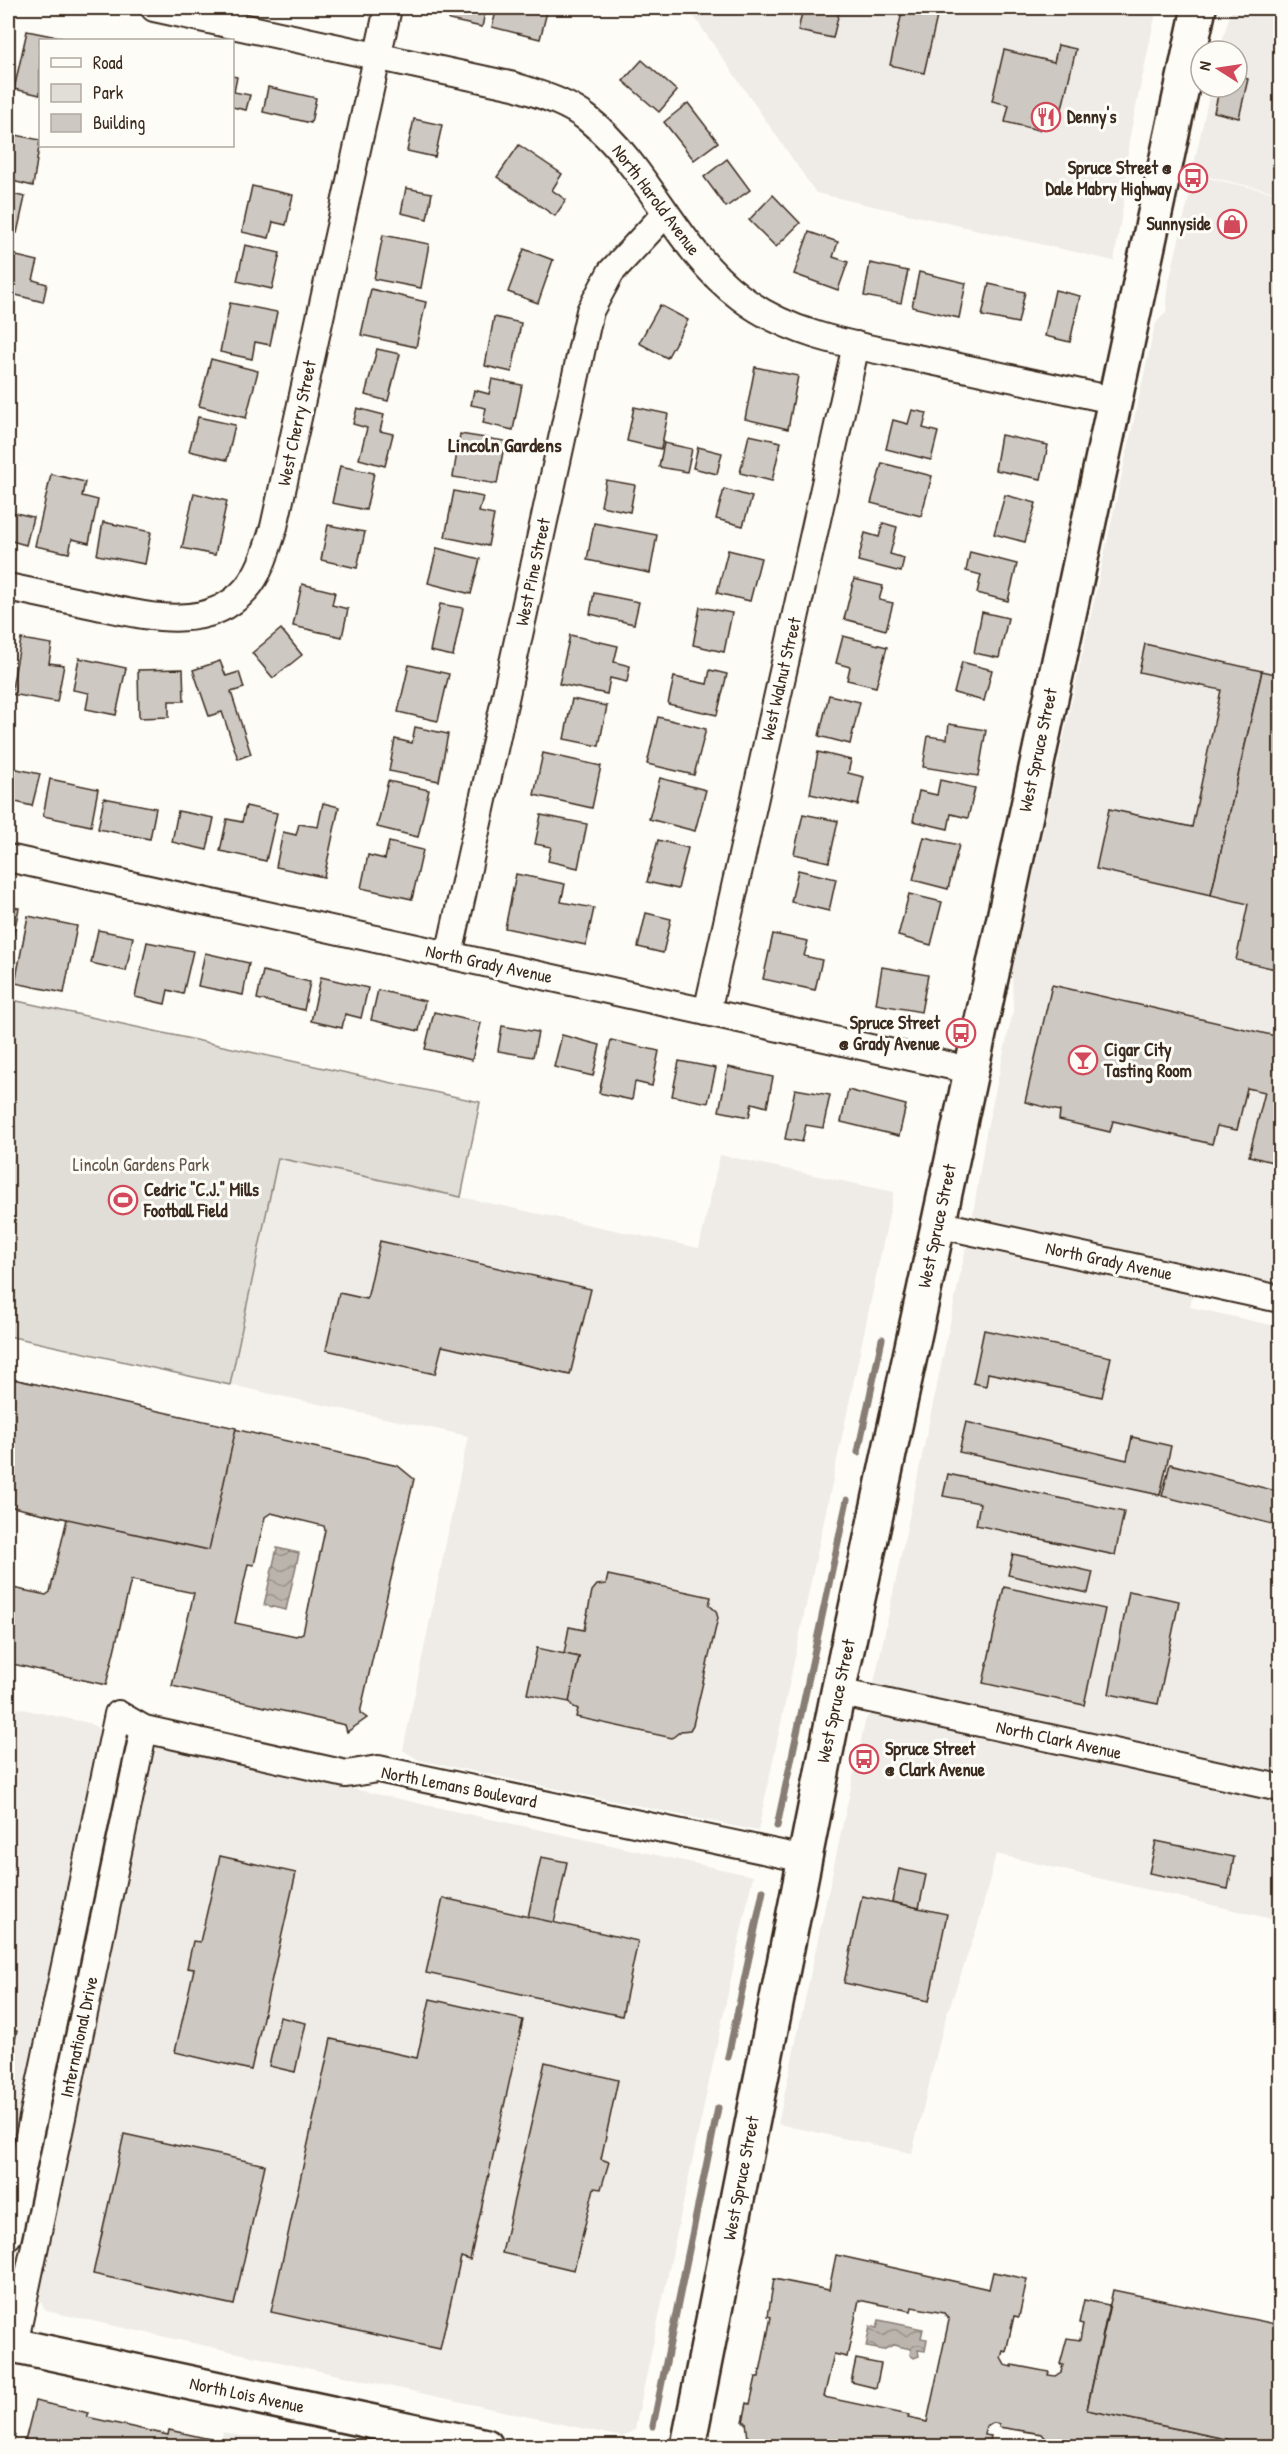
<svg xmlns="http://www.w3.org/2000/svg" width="1288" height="2454" font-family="'Patrick Hand',sans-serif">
  <defs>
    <pattern id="water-waves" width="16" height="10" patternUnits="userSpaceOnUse" patternTransform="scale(1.5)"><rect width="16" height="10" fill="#bbb4ad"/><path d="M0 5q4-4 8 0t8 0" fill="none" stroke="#99938c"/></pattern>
  </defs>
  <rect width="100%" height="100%" fill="#fdfcf7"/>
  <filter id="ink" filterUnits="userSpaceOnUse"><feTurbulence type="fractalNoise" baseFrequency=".0167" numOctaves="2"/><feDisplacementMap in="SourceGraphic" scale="12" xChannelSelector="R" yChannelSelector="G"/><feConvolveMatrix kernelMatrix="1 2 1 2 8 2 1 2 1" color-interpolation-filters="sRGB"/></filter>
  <g filter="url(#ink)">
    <g fill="#efece7">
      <polygon points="688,8 1157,8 1129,140 1124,200 1114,261 816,193"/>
      <polygon points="1232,8 1280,8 1280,193 1192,173 1211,87 1237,87 1237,51 1219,51"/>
      <polygon points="1194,175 1280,194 1280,1287 990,1224 973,1215 986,1133 1013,1011 1012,972 1154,329 1156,323 1166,312 1169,282"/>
      <polygon points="720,1155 894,1192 758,1831 419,1760 403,1750 468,1436 230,1385 278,1158 699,1248"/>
      <polygon points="977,1244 1193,1292 1190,1307 1280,1327 1280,1777 872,1693 966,1247"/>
      <polygon points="8,1706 89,1723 99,1729 101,1741 8,2182"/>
      <polygon points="870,1712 1280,1802 1280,1921 996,1854 978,1925 945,2020 912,2153 778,2124 865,1722"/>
      <polygon points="160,1747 753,1876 635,2429 623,2437 612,2435 47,2311 43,2307 36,2289 148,1760 153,1750"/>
      <polygon points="223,2432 240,2436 257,2436 306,2446 220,2446"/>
    </g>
    <polygon fill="#e1ded7" stroke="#8e847a" stroke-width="1.5" points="8,999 480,1102 461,1197 278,1158 230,1385 8,1336"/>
    <g fill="url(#water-waves)" stroke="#887d74" stroke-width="1.5">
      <polygon points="277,1548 299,1553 286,1610 264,1605"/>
      <polygon points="879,2320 923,2329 921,2338 927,2339 925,2351 918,2350 919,2356 914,2358 910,2355 911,2349 893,2345 883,2350 866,2347 870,2326 877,2328"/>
    </g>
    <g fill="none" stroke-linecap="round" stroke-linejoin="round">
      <g stroke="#887d74" stroke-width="7">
        <polyline points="858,1452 882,1339"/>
        <polyline points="777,1826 847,1500"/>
        <polyline points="728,2057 763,1891"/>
        <polyline points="653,2426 718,2108"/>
      </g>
    </g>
    <g fill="#cdc8c2" stroke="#3b2a1e" stroke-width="1.5" fill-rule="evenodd">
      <polygon points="452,8 486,8 482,27 449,20"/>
      <polygon points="497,8 548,8 540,39 492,27"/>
      <polygon points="803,8 840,8 833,38 798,31"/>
      <polygon points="903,8 939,8 924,73 890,65"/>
      <polygon points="27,31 72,40 40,40 40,95 14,89"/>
      <polygon points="1058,45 1076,49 1060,117 1042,113 1039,130 1005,122 1009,105 992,101 1004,50 1054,62"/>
      <polygon points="642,60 677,91 659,112 623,81"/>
      <polygon points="232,76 237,77 234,92 250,95 246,110 232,107"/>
      <polygon points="1237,76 1248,79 1239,118 1214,112 1220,87 1237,87"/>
      <polygon points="268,87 316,98 311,123 263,112"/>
      <polygon points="688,103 718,142 694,160 664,122"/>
      <polygon points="414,119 442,125 435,157 407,151"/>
      <polygon points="11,134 40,140 33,186 8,180 8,150"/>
      <polygon points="519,145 562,174 552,190 566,200 555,216 497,177"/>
      <polygon points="727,159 750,190 726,207 704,177"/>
      <polygon points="252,186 293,195 286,225 273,222 269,238 242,232"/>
      <polygon points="406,188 432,193 427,219 401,213"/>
      <polygon points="8,193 25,197 17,233 8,231"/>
      <polygon points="773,195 800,223 776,247 749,220"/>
      <polygon points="809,232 838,242 833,257 848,262 838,290 794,274"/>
      <polygon points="383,235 429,244 421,288 374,279"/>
      <polygon points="245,245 280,253 272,289 237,281"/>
      <polygon points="524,249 553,260 538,303 508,292"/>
      <polygon points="8,254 38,261 33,280 47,284 43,302 8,293"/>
      <polygon points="870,263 908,271 901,303 864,296"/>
      <polygon points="919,272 966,283 959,318 912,307"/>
      <polygon points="989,284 1025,292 1018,323 982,316"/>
      <polygon points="371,289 426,302 416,347 361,335"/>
      <polygon points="1055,290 1080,296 1070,342 1045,336"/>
      <polygon points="230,303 277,312 270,345 255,342 252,359 220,352"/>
      <polygon points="660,305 688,320 667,358 639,343"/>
      <polygon points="494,317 521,323 512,372 485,366"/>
      <polygon points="377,349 400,354 388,401 365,395"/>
      <polygon points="211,359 258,371 246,418 199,406"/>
      <polygon points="755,367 798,376 788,429 745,419"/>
      <polygon points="492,379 522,385 513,430 483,423 486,408 471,405 474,390 489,394"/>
      <polygon points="634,407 668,414 661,449 627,441"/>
      <polygon points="357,408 384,415 380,431 393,434 385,466 359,459 367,428 353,424"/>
      <polygon points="912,410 927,413 923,428 938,432 931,460 886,449 893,420 908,424"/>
      <polygon points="198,417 235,425 227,460 189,451"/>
      <polygon points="460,434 505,441 497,484 453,477"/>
      <polygon points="749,435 781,442 772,481 740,473"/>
      <polygon points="1001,435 1048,445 1041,479 995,470"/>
      <polygon points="664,443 692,449 687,472 659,467"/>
      <polygon points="698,447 722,453 717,474 693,468"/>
      <polygon points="882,463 932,476 921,516 871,503"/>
      <polygon points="340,466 374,473 366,510 332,503"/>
      <polygon points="51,474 85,482 82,496 98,500 89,543 72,539 69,553 35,546"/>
      <polygon points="606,480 635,485 630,512 601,506"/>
      <polygon points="724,489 752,497 743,526 716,519"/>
      <polygon points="454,491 483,497 479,512 494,515 488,546 445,537"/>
      <polygon points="194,493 227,501 215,555 182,548"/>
      <polygon points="1005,495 1036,503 1025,542 994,534"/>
      <polygon points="8,511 33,517 26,545 8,540"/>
      <polygon points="103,522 151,532 145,564 97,555"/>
      <polygon points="594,523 657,535 650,573 587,560"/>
      <polygon points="883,523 897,527 890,554 904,558 901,572 858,561 865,533 879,537"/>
      <polygon points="328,525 365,532 357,568 321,560"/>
      <polygon points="437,548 480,559 471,594 428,583"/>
      <polygon points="728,550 761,558 750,601 717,593"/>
      <polygon points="970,552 1017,564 1008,601 977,593 981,575 966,571"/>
      <polygon points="854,579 883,586 879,600 893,603 886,630 844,619"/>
      <polygon points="302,584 335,592 332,605 348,609 342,637 293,626"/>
      <polygon points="594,593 639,602 634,624 590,614"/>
      <polygon points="440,604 463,608 453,656 430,651"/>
      <polygon points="700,607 732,613 724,652 693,645"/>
      <polygon points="982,612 1008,618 999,658 974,653"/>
      <polygon points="281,629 302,655 273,678 252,653"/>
      <polygon points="570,635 618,646 614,662 630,666 627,682 610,678 607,694 559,684"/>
      <polygon points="843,636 887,647 876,687 847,680 850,667 836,663"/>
      <polygon points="21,639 52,644 49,663 64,665 57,702 11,694"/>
      <polygon points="1145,644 1262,671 1211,895 1096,869 1109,809 1192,827 1221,690 1139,672"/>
      <polygon points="79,658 126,668 116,715 86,709 89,693 73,690"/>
      <polygon points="220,661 226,676 239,672 244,688 231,692 251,754 238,759 222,712 209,716 193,670"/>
      <polygon points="962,662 992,670 984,701 954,693"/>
      <polygon points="409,665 449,674 438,721 398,712"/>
      <polygon points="183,669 184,701 169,701 169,717 139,718 138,670"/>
      <polygon points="710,670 727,674 717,715 668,704 674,677 707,684"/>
      <polygon points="1262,671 1280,675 1280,970 1236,960 1248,904 1211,895"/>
      <polygon points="829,695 860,702 850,744 819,736"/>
      <polygon points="572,699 607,706 599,746 564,739"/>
      <polygon points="658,717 706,729 694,775 647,764"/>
      <polygon points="949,724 986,730 978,776 923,767 928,736 947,739"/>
      <polygon points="415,727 448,734 439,781 389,771 395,739 412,743"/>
      <polygon points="818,752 851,760 848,773 864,777 858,805 810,794"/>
      <polygon points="543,753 601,766 592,808 534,795"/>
      <polygon points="8,767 40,774 32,806 8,800"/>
      <polygon points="660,778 706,790 695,831 649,819"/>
      <polygon points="50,779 98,789 91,826 43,816"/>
      <polygon points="940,780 975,788 968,818 951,814 948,829 913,821 919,791 937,795"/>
      <polygon points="388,781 429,790 418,837 377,827"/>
      <polygon points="104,798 156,808 150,839 98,829"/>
      <polygon points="323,803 339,807 324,877 276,867 283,832 296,835 299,824 318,827"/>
      <polygon points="246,806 277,813 266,861 220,851 227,819 242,822"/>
      <polygon points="178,811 214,818 207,850 172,842"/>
      <polygon points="803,814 838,821 829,862 794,854"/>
      <polygon points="541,815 587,824 578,868 548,861 551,847 535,844"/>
      <polygon points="924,837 959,845 948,889 913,880"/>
      <polygon points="658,840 688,848 678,889 647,882"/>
      <polygon points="389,842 423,850 412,899 361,888 368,855 385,859"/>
      <polygon points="798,870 836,879 829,911 791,902"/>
      <polygon points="516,874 565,884 561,902 594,908 586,945 505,928"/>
      <polygon points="909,894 942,902 931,945 898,936"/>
      <polygon points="8,906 19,908 8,961"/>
      <polygon points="646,913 671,919 663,953 638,947"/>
      <polygon points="28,916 77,926 64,993 15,983"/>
      <polygon points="98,930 133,937 126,971 91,963"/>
      <polygon points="773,934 808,941 804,956 822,960 815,990 763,979"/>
      <polygon points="147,942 193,951 183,994 168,990 165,1004 135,997"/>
      <polygon points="205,953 249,963 243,995 198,986"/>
      <polygon points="882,967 928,975 921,1012 876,1004"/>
      <polygon points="263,971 310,982 304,1010 257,999"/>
      <polygon points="321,977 368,988 361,1018 345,1014 342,1028 311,1021"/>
      <polygon points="1052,985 1280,1037 1280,1164 1249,1156 1265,1092 1247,1088 1237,1130 1217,1126 1212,1144 1113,1121 1110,1132 1059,1120 1060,1111 1025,1102"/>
      <polygon points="378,990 425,1001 419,1031 371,1020"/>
      <polygon points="434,1012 481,1023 472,1060 425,1049"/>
      <polygon points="502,1026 538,1032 533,1057 498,1051"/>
      <polygon points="562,1035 600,1045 593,1076 554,1067"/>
      <polygon points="611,1040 659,1051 652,1086 635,1082 632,1100 599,1093"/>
      <polygon points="679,1061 716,1068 708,1103 672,1096"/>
      <polygon points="728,1067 773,1077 767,1107 752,1103 749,1117 719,1111"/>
      <polygon points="795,1089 830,1095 823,1128 806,1125 802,1142 785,1139"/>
      <polygon points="848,1090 906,1105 899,1136 841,1122"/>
      <polygon points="380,1241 591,1289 570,1375 442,1346 435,1374 326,1350 339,1293 367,1299"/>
      <polygon points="984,1330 1111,1357 1102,1397 988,1373 986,1386 973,1383"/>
      <path d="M8,1378L398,1466L414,1479L360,1713L367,1718L347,1732L345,1725L172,1686L194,1593L131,1580L106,1685L8,1663V1587L46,1595L50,1592L67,1519L8,1506ZM271,1513L324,1526L325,1530L303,1633L296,1636L235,1623L248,1564L254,1565L265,1517Z"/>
      <polygon points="8,1378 236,1428 209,1550 8,1506"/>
      <polygon points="966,1422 1127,1460 1132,1437 1171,1446 1160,1495 959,1452"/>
      <polygon points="1170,1464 1280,1492 1280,1526 1162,1496"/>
      <polygon points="948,1474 1124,1512 1115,1555 976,1525 980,1503 943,1496"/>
      <polygon points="1013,1554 1093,1572 1088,1593 1008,1575"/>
      <polygon points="608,1575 711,1597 709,1605 716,1611 718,1618 693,1725 690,1730 681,1731 672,1738 576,1717 578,1709 572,1706 569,1700 579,1657 564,1654 569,1627 584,1630 592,1591 597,1585 606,1584"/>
      <polygon points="1004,1587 1105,1609 1084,1705 983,1683"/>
      <polygon points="1129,1591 1179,1601 1158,1704 1109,1694"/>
      <polygon points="537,1648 579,1657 569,1702 527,1694"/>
      <polygon points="1156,1841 1234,1857 1228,1889 1149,1873"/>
      <polygon points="220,1856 296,1873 251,2070 175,2052 194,1969 187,1968 193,1941 200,1942"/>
      <polygon points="541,1857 567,1862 554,1923 528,1917"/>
      <polygon points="899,1869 926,1875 919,1908 892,1902"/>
      <polygon points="862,1896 947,1914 929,2001 844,1983"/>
      <polygon points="443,1898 638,1941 622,2016 426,1973"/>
      <polygon points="430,1999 523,2020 470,2260 461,2257 440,2349 271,2312 331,2039 417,2058"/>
      <polygon points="280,2017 306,2023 295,2072 269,2066"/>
      <polygon points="8,2029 17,2031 10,2063 8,2062"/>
      <polygon points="545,2062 618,2080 601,2159 609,2162 601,2189 594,2188 574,2270 502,2253"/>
      <polygon points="124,2134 265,2165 234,2305 93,2274"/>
      <path d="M836,2255L989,2289L993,2272L1027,2279L1019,2317L1014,2316L1006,2352L1003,2351L1001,2358L1005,2365L1012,2367V2365L1049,2372L1048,2375L1055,2376L1061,2372L1063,2365L1060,2364L1067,2338L1080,2340L1083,2324L1079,2323L1084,2300L1109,2305L1087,2410L1259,2446H1045L1047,2440L1042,2434L999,2427V2424L993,2423L986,2427L984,2435L991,2436L989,2446H754L748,2438L746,2422H743L747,2403L750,2404L756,2377H759L771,2317L768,2316L774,2279L829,2290ZM859,2300L911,2311L912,2307L944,2313L949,2320L927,2422L908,2418L909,2415L824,2397L834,2354L847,2357Z"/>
      <polygon points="1113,2290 1280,2325 1280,2446 1259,2446 1087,2410"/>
      <polygon points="856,2359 881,2364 876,2388 851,2382"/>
      <polygon points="35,2401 89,2413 87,2417 168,2435 169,2430 210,2439 209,2446 29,2446 30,2443 25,2441"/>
    </g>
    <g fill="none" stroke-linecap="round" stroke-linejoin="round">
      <g stroke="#3b2a1e" stroke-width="30">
        <g id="street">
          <path d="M154,8L514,86C538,94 567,102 588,119C649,168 677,250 740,297C794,339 866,347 931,361C992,374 1053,387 1113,400"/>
          <path d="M8,587C36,593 65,599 93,605C142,615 207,634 246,589C261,572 267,548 274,527L388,8"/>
          <polyline points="8,858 970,1070"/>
          <polyline points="449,955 590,311 611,272 666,213"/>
          <polyline points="707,1012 856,345"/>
          <polyline points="937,1224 1280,1299"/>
          <polyline points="838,1692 1280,1788"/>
          <polyline points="8,2236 118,1714 144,1729 346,1774 378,1769 805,1859"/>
          <polyline points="14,2345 144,1729"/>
        </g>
      </g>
      <g stroke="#3b2a1e" stroke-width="38">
        <g id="secondary">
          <polyline points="8,2344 486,2446"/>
          <polyline points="688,2446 838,1692 1199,8"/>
        </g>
      </g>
      <use href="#street" stroke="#fdfcf7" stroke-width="26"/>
      <use href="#secondary" stroke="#fdfcf7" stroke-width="33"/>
    </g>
  </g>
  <defs>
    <g id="restaurant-ring" transform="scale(1.5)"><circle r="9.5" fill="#fdfcf7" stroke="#d1495b" stroke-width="1.5"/><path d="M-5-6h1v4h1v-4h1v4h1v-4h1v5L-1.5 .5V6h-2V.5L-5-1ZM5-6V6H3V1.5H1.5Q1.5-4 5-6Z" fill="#d1495b"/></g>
    <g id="bus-ring" transform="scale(1.5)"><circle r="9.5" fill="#fdfcf7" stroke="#d1495b" stroke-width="1.5"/><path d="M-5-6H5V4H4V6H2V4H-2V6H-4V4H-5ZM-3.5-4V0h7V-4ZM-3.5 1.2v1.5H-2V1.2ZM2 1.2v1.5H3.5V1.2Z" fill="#d1495b"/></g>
    <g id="shop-ring" transform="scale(1.5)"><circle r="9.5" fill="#fdfcf7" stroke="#d1495b" stroke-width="1.5"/><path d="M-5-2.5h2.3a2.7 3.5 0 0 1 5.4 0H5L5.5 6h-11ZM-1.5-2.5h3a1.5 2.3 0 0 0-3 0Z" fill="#d1495b"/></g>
    <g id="bar-ring" transform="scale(1.5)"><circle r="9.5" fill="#fdfcf7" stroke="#d1495b" stroke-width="1.5"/><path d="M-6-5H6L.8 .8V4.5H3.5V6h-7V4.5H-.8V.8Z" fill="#d1495b"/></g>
    <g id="stadium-ring" transform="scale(1.5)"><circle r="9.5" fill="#fdfcf7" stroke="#d1495b" stroke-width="1.5"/><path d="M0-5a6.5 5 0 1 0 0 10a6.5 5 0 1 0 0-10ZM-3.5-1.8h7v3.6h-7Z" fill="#d1495b"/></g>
  </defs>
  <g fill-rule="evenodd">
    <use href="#restaurant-ring" x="1046" y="117"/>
    <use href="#bus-ring" x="1193" y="178"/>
    <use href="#shop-ring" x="1232" y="224"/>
    <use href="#bus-ring" x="961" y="1033"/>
    <use href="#bar-ring" x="1083" y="1060"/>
    <use href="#stadium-ring" x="123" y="1200"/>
    <use href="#bus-ring" x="864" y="1759"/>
  </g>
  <g text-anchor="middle" stroke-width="6" stroke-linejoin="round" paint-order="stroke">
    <g font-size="18" font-weight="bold" fill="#3b2a1e" stroke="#fdfcf7" text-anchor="start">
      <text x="1067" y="123">Denny's</text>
      <text x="1172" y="174" text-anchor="end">Spruce Street @<tspan x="1172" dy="21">Dale Mabry Highway</tspan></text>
      <text x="1211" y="230" text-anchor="end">Sunnyside</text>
      <text x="940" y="1029" text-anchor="end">Spruce Street<tspan x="940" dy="21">@ Grady Avenue</tspan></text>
      <text x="1104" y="1056">Cigar City<tspan x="1104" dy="21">Tasting Room</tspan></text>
      <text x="144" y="1196">Cedric "C.J." Mills<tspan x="144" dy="21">Football Field</tspan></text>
      <text x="885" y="1755">Spruce Street<tspan x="885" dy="21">@ Clark Avenue</tspan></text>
    </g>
    <g font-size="18" fill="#3b2a1e" stroke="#fdfcf7">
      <text transform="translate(656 200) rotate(53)" y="6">North Harold Avenue</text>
      <text transform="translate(297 423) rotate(-78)" y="6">West Cherry Street</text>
      <text transform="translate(533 572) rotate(-78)" y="6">West Pine Street</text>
      <text transform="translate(781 679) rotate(-77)" y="6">West Walnut Street</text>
      <text transform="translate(1038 750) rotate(-78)" y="6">West Spruce Street</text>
      <text transform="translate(489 964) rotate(12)" y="6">North Grady Avenue</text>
      <text transform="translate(937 1226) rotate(-78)" y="6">West Spruce Street</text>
      <text transform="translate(1109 1261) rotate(12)" y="6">North Grady Avenue</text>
      <text transform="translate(836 1701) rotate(-78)" y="6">West Spruce Street</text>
      <text transform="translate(1059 1740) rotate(12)" y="6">North Clark Avenue</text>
      <text transform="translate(459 1787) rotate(11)" y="6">North Lemans Boulevard</text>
      <text transform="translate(79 2037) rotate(-78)" y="6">International Drive</text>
      <text transform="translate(741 2178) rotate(-79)" y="6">West Spruce Street</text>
      <text transform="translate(247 2395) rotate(12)" y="6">North Lois Avenue</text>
    </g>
    <g font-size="18" fill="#64574c" stroke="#fdfcf7">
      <text x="141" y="1171">Lincoln Gardens Park</text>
    </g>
    <g font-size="20" font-weight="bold" fill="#3b2a1e" stroke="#fdfcf7">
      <text x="505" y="452">Lincoln Gardens</text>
    </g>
  </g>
  <rect width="1288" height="2454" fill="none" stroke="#fdfcf7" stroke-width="30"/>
  <rect x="15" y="15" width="1258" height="2424" fill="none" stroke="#3b2a1e" stroke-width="2" filter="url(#ink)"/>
  <rect x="39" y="39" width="195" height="108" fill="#fdfcf7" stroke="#afa8a0" stroke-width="1.5"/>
  <rect x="51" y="58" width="30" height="9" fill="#fdfcf7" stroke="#afa8a0" stroke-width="1.5"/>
  <text x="93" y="69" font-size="18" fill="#3b2a1e">Road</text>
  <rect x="51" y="84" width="30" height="18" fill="#e1ded7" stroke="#afa8a0" stroke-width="1.5"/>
  <text x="93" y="99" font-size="18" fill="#3b2a1e">Park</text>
  <rect x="51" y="114" width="30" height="18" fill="#cdc8c2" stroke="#afa8a0" stroke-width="1.5"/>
  <text x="93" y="129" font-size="18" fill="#3b2a1e">Building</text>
  <g transform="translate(1219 69) rotate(282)"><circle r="28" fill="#fdfcf7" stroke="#afa8a0" stroke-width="1.5"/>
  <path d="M0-4.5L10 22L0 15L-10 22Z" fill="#d1495b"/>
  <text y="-9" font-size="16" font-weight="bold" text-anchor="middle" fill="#3b2a1e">N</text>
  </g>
</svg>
